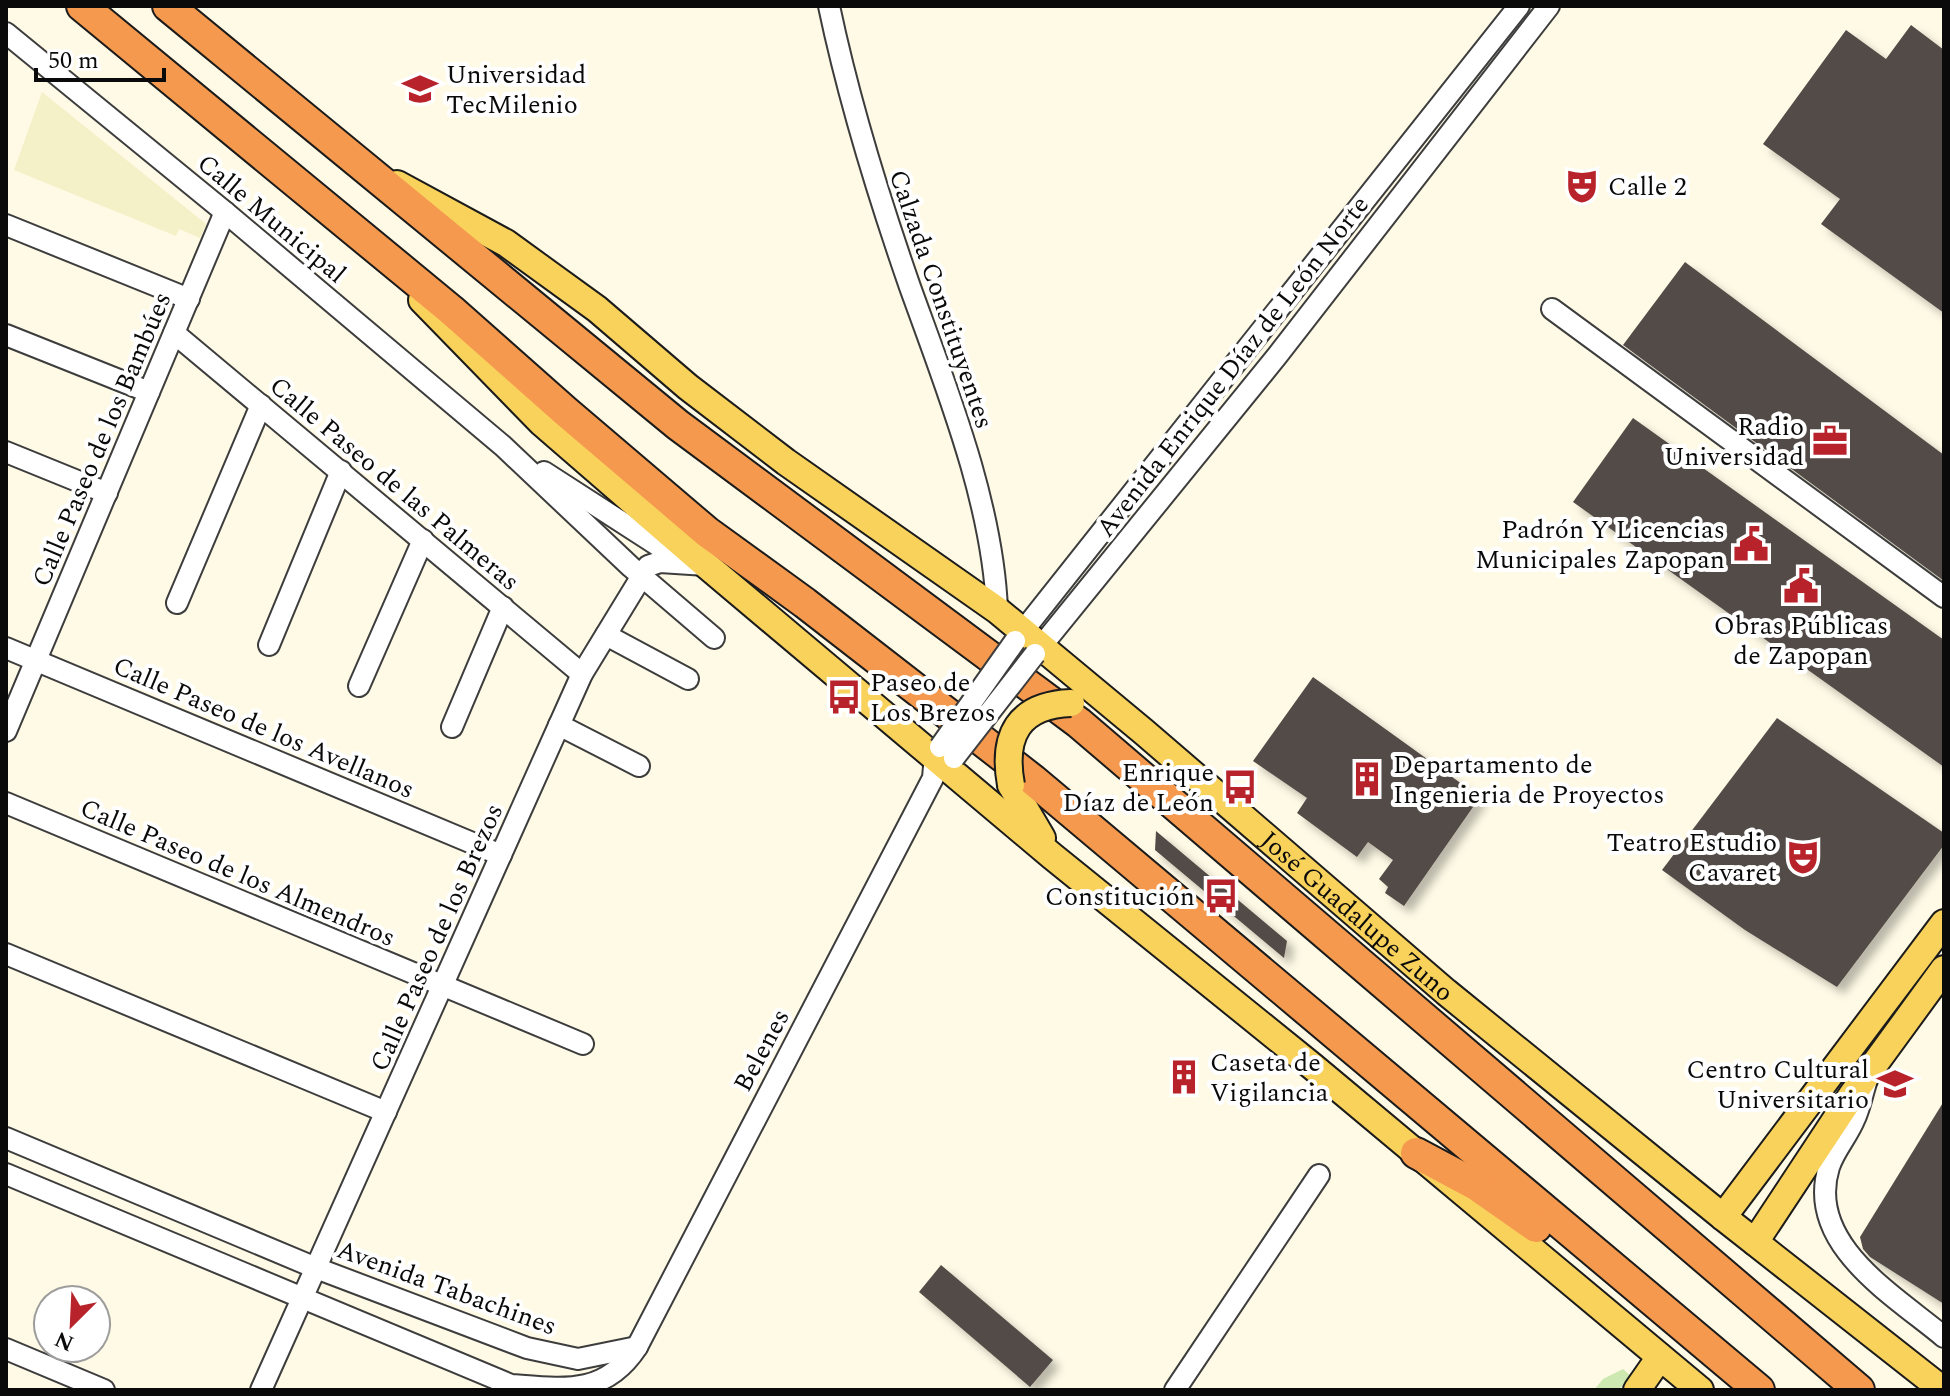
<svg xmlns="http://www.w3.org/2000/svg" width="1950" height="1396" font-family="Spectral,serif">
  <defs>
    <filter id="shadow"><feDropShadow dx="7" dy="7" stdDeviation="4" flood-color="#0004"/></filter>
  </defs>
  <rect width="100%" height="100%" fill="#fffae6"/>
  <polygon fill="#f4f0c7" points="42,92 206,224 200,238 179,229 176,236 14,170"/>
  <polygon fill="#cee8b1" points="1623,1369 1630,1375 1619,1390 1594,1390 1603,1379"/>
  <g fill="#524b46" filter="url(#shadow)">
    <polygon points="1911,25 1944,50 1944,313 1821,224 1840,199 1763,144 1846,30 1886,59"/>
    <polygon points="1685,262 1944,455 1944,581 1623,345"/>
    <polygon points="1633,418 1944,640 1944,767 1573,502"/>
    <polygon points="1313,677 1480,797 1404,906 1385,893 1388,887 1379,879 1393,860 1368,842 1357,857 1297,813 1307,798 1253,761"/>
    <polygon points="1777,718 1944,833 1944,845 1837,987 1745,930 1662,870"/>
    <polygon points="1156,831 1287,941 1284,958 1155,850"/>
    <polygon points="1944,1101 1944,1304 1870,1257 1863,1249 1860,1237"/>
    <polygon points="941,1265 1053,1360 1030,1387 919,1292"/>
  </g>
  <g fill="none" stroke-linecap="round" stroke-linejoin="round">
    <g stroke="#3d3d3d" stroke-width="24">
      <g id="minor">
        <path d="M829,6C849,101 878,195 910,287C946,387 993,503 997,610"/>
        <polyline points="6,33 225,212 503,446 631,567 714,638"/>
        <polyline points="6,225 189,299"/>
        <polyline points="1552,309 1944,597"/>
        <polyline points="174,333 582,674"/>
        <polyline points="6,335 149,392"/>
        <polyline points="6,452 107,493"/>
        <polyline points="544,472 682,561"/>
        <polyline points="177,603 261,405"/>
        <polyline points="606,635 688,679"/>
        <polyline points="1015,641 1519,6"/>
        <polyline points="269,645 341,471"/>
        <polyline points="6,648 501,855"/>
        <polyline points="1035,654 1277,356 1549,6"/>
        <polyline points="359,686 423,540"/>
        <polyline points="559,725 639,766"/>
        <polyline points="452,727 503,607"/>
        <polyline points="6,731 225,212"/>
        <polyline points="6,803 583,1044"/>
        <polyline points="6,954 386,1112"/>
        <path d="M1866,1083C1862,1095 1860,1107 1855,1118C1848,1136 1835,1149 1829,1167C1805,1244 1894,1295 1944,1337"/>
        <polyline points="6,1138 316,1268 527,1348 578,1359 637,1347"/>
        <path d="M6,1174L511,1385C564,1389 605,1396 637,1347L933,778L935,755L940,747"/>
        <polyline points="6,1349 104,1390"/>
        <polyline points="261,1390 582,674 648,566 660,562 706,565"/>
        <polyline points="1175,1390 1319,1175"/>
      </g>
    </g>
    <g stroke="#1b1b1b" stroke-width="30">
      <g id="major">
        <path id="s1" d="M397,184L506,243L597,309L688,387L786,462L997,610L1144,732L1446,992L1723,1217L1943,1390"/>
        <polyline points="422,300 542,423 706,565 1052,856 1312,1066 1700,1390"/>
        <polyline points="1011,785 1042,838"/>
        <polyline points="1723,1217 1944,923"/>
        <polyline points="1755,1242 1852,1095 1944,969"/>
        <polyline points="1637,1390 1660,1357"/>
      </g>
    </g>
    <g stroke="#1b1b1b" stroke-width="34">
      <g id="highway">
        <polyline points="82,6 451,310 565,411 707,532 805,603 1033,780 1759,1390"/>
        <polyline points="168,6 678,425 1079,723 1859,1390"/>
        <polyline points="1416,1153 1476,1185 1536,1227"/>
      </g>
    </g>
    <use href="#minor" stroke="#fff" stroke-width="20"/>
    <use href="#major" stroke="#f9d25c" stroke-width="26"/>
    <use href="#highway" stroke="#f5994e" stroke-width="30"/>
    <g stroke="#3d3d3d" stroke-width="24" stroke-linecap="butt">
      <g id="minor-bridge">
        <polyline points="940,747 1015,641"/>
        <polyline points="954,758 1035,654"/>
      </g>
    </g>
    <g stroke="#1b1b1b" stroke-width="30" stroke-linecap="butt">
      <path id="major-bridge" d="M1011,785C1002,736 1018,705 1071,703"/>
    </g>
    <use href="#minor-bridge" stroke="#fff" stroke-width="20"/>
    <use href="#major-bridge" stroke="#f9d25c" stroke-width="26"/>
  </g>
  <defs>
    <g id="university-bare" transform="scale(2.76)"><path d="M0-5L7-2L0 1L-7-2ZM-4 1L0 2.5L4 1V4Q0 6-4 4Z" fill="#b8232b" stroke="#fff" stroke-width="2.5" paint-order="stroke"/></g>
    <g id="theatre-bare" transform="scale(2.76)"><path d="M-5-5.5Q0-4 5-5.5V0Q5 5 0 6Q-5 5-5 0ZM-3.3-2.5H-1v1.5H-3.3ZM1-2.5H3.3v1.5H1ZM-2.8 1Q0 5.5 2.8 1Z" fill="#b8232b" stroke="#fff" stroke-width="2.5" paint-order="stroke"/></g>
    <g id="office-bare" transform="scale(2.76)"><path d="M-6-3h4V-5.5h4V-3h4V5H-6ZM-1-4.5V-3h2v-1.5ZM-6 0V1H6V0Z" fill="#b8232b" stroke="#fff" stroke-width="2.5" paint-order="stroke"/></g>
    <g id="civic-bare" transform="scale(2.76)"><path d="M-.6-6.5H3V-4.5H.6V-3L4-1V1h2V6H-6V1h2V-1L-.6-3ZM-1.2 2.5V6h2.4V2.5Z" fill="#b8232b" stroke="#fff" stroke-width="2.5" paint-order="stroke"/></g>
    <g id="bus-bare" transform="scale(2.76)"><path d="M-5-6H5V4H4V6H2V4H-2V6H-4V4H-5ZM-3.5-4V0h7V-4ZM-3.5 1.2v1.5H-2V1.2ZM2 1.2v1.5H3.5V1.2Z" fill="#b8232b" stroke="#fff" stroke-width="2.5" paint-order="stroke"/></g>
    <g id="building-bare" transform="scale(2.76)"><path d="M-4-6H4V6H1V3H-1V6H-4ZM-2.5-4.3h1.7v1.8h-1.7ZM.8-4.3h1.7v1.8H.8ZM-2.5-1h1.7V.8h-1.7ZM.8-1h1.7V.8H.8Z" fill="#b8232b" stroke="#fff" stroke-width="2.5" paint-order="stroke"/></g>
  </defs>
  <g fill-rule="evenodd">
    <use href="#university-bare" x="420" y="89"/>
    <use href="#theatre-bare" x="1582" y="186"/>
    <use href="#office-bare" x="1830" y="441"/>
    <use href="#civic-bare" x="1751" y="544"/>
    <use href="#civic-bare" x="1801" y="586"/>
    <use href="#bus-bare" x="844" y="697"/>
    <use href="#building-bare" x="1367" y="779"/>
    <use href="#bus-bare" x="1240" y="787"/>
    <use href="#theatre-bare" x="1803" y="857"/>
    <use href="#bus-bare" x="1221" y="896"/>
    <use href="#building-bare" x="1184" y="1077"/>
    <use href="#university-bare" x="1895" y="1084"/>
  </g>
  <g text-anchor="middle" stroke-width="8" stroke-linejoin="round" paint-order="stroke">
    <g font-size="26" fill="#0a0a0a" stroke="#fff" text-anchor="end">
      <text x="446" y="83" text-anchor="start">Universidad<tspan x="446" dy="30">TecMilenio</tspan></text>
      <text x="1608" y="195" text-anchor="start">Calle 2</text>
      <text x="1804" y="435">Radio<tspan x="1804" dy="30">Universidad</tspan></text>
      <text x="1725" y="538">Padrón Y Licencias<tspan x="1725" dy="30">Municipales Zapopan</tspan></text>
      <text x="1801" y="634" text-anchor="middle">Obras Públicas<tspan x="1801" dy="30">de Zapopan</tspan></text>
      <text x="870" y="691" text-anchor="start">Paseo de<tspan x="870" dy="30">Los Brezos</tspan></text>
      <text x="1393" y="773" text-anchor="start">Departamento de<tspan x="1393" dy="30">Ingenieria de Proyectos</tspan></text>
      <text x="1214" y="781">Enrique<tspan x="1214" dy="30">Díaz de León</tspan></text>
      <text x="1777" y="851">Teatro Estudio<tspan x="1777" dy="30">Cavaret</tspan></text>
      <text x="1195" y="905">Constitución</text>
      <text x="1210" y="1071" text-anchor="start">Caseta de<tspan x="1210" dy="30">Vigilancia</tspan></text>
      <text x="1869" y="1078">Centro Cultural<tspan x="1869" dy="30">Universitario</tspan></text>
    </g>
    <g font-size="26" fill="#0a0a0a" stroke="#fff">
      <text transform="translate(272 218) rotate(40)" y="9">Calle Municipal</text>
      <text transform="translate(942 299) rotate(71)" y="9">Calzada Constituyentes</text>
      <text transform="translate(1232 366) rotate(-52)" y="9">Avenida Enrique Díaz de León Norte</text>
      <text transform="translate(101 439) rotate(-67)" y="9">Calle Paseo de los Bambúes</text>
      <text transform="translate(395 483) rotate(40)" y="9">Calle Paseo de las Palmeras</text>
      <text transform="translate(264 727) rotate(23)" y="9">Calle Paseo de los Avellanos</text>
      <text transform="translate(238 872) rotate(23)" y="9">Calle Paseo de los Almendros</text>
      <text dy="9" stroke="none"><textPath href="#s1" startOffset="1210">José Guadalupe Zuno</textPath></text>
      <text transform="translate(436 937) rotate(-66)" y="9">Calle Paseo de los Brezos</text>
      <text transform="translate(761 1050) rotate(-62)" y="9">Belenes</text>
      <text transform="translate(447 1287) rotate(20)" y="9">Avenida Tabachines</text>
    </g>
  </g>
  <rect width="1950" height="1396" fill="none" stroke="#0a0a0a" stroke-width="16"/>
  <g transform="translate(72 1324) rotate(204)"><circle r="38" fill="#ffffff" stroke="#9d9d9d" stroke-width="2"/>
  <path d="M0-6L14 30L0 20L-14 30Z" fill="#b8232b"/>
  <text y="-12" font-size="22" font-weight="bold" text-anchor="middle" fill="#0a0a0a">N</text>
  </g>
  <path d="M36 68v12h128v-12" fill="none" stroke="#0a0a0a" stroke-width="4"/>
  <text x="48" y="68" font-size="24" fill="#0a0a0a" stroke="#ffffff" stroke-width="6" paint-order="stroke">50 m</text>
</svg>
